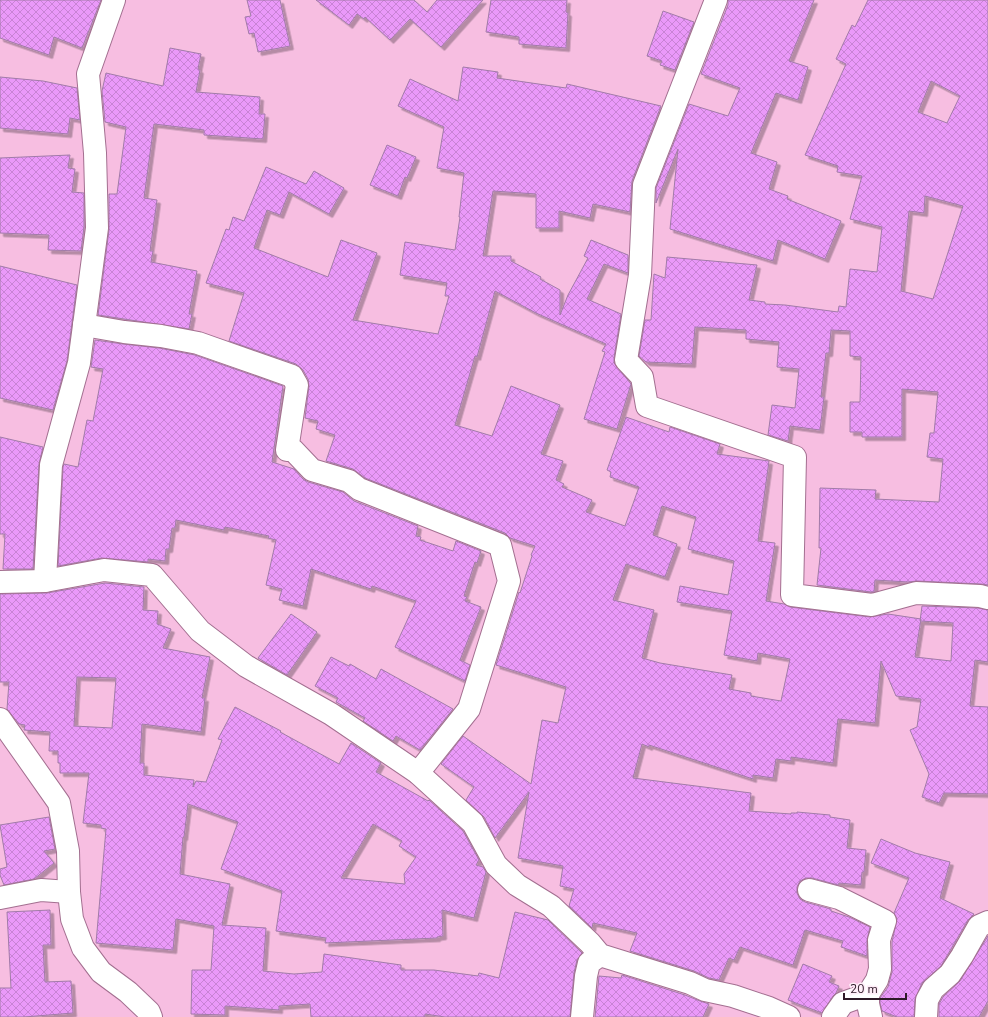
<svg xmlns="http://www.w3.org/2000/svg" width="988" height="1017" font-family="'Nunito Sans',sans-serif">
  <defs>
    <pattern id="building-cross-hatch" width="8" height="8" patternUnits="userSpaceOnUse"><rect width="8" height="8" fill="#ea99f9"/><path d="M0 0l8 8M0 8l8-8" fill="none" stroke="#c983d5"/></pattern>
    <filter id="shadow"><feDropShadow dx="3.5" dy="3.5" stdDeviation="0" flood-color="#0004"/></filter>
  </defs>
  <rect width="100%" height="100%" fill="#f7bee1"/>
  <g fill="url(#building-cross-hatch)" stroke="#a17ba8" fill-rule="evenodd" filter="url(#shadow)">
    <polygon points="0,0 101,0 82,48 54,37 49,55 0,38"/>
    <polygon points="247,0 280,0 290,46 258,52 254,33 249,34 245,17 251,16"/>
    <polygon points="316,0 414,0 427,12 437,0 483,0 441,47 410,19 390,40 365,17 364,19 357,14 349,25"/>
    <polygon points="491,0 567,0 566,12 568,13 566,48 519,44 519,37 486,32"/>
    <polygon points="728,0 814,0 789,61 808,67 798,100 776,93 751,153 777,162 769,189 788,196 787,199 841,221 825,259 778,240 773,261 670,229 678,149 656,203 656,188 689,104 728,116 740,88 701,74 728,5"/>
    <path d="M868,0H988V585L981,584L917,581L908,582L875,580L874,592H871L817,585L821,548H819L820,488L876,490L875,499L939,502L943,459L927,457L930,433H934L938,392L902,389V437H862V432H850V402H860L861,357L850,356V331L831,330L829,353H826L821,397H824L820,430L790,426L788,441L768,435L772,405L795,408L799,369L777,367L779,342L746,339V330L695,327L692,364L646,362L639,356L645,320H651L654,274L665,278L667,257L757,265L749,300L765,302V304L785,305L838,312L839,306L846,307L850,269L877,272L882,227L850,219L862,176L837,172L838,166L805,155L846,64L836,59L852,25L855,27ZM931,81L960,96L947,123L918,112ZM925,196L963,206L933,299L901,291L909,211L924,213Z"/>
    <polygon points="663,11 694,22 675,70 660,65 662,61 647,56"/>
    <polygon points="170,48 201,54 198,69 200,70 196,92 260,97 259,114 265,114 263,139 204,135 204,130 154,124 144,198 157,200 150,251 153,251 151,262 197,271 189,314 192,314 189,329 98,315 109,230 109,194 117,194 126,127 105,122 102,91 106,73 163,86"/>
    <path d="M463,67L498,72L497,78L566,88L567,84L661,106L632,181L630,212L593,204L590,218L559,211V228H536V194L493,191L483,256H511V261L541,277L540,279L560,290V315L568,295L588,258L584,256L591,240L628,255V273L604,264L587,299L621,314L614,358V363L631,384L617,429L584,419L605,352L602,351L606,344L536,313L495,291L477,357L475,356L455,425L492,436L511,386L560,405L541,454L563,461L556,480L564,484L562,487L592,500L586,512L625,526L639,487L610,477L611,472L607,470L626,417L669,432L670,427L720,444L717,454L769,461L758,541L775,543L766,601L784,604L790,607L870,617L888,614L921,619L915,657L951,661L953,623L920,621L922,606L978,608L988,610V662L975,660L970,706L988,707V794L944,793L939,803L922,797L929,774L910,730L917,727L921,699L896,696L881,661L875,723L838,719L833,763L791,757V761L776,759L773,778L753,775V779L649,745V747L642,744L633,778L751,793L749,811L791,814V813H797V812L830,815V817L850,820L847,848L866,850L864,872H862L861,885L839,883L838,885L812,878H806L800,881L797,887V893L800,899L805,902L831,909V911L849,917L870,927L867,940V956L841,947L843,941L805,930L793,965L740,947L734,960L729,958L719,980L709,978L694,971L630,951L637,933L593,923L592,928L569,906L574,889L560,886L563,866L518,858L529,792L495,838L484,817L466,800L474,787L441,764L463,736L531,784L542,720L558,723L566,687L496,665L519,592L520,593L532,556L531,555L535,546L510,538L505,533L365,478L353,469L326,461L335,435L316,429L318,421L305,418L309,386L308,379L303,370L296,364L229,341L244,293L206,283L226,229L229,230L233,217L244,221L266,167L306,184L314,171L344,188L329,214L289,192L280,215L267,210L254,248L328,277L341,240L377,253L353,320L438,334L449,296H445L447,283L400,275L405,242L455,250L460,217H459L464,173L437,168L444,127L398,106L410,79L458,101ZM662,506L696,517L688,549L734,561L728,595L680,586L677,602L732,611L724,655L757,661L758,653L790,659L781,701L751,696V693L729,689L732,675L660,663L642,658L654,610L613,600L626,564L665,577L677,544L653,535Z"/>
    <polygon points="0,77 43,81 77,88 80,120 70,118 68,134 0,128"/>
    <polygon points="387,145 416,157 407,178 405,177 398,196 370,185"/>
    <polygon points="70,155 68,168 75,169 72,192 84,193 84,227 81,251 48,250 49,235 0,233 0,158"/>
    <polygon points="0,266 77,285 67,361 53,410 0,398"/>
    <polygon points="95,340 123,344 159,348 195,355 283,386 272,462 294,469 303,479 308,482 343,492 354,501 418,526 416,536 421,537 420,540 453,551 456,541 481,551 477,563 475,562 464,596 467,597 465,601 481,607 460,660 470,665 465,681 395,647 416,601 372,586 371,589 311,569 303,606 279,600 282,589 266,585 276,540 268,538 269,536 225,527 224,530 176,520 175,528 172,528 169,549 166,549 165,561 148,559 148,562 102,558 58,566 63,467 64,464 78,467 87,420 93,421 103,369 91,367"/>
    <polygon points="0,437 43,447 39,464 33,569 3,569 5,534 0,534"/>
    <path d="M105,583L144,587L143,610L158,611L157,624L171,629L163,648L210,657L202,698H205L201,732L142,724L140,763H144V775L194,780L193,787L196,781L206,782L222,740L218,739L235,707L281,731L280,732L339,764L351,743L381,763L376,772L428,801L429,800L463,831L479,860L476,865L483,867L486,872L474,918L442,910L443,936L437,937V938L325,943L326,938L276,931L282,891L221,869L238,822L188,804L184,837H183L180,874L230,884L222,925L266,928L263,971L294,974L322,972L324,954L401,965V970H434L478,976L479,973L499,978L515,912L548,920L582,953L577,960L574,973L570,1017H445L425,1014V1017H311L310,1004L279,1006V1010L225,1006V1015L191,1014L192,970H211L214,926L176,919L173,950L96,943L106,829L101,828V825L83,823L89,773H60V763H58V751H49L50,732L24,730L25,725L19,724L7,709L9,682H0V594L47,593ZM77,677L116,678L112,728L74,726ZM373,824L402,841L399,846L416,857L404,874L405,884L341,878Z"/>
    <polygon points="291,614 317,632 287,675 258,658"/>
    <polygon points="331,657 349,666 350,664 376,679 381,669 453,709 420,750 396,736 393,741 363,721 365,718 336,702 338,698 315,686"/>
    <polygon points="49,817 55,849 44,851 54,863 34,879 4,885 0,875 0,869 7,867 0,825"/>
    <polygon points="881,839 915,853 950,862 940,898 974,914 968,920 941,966 922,983 915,999 914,1017 897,1017 882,1011 880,1003 880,998 888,987 892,972 892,942 897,919 894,913 909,878 871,863"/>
    <polygon points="50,910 51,945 43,945 45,982 71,981 73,1013 24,1017 0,1017 0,988 11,988 7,912"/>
    <polygon points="988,936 988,1001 979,1017 939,1017 939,1004 943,997 960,981"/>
    <polygon points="803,964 832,976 829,982 839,986 836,993 833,996 822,1013 788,1000"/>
    <polygon points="622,975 685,995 700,1001 709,1004 703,1017 595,1017 599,976 621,978"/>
  </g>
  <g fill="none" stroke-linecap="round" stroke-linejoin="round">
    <g stroke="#a36f90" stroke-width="24">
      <g id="street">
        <polyline points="716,0 644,185 640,275 626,360 642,377 647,406 795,457 792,595 872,605 916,593 980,596 988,598"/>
        <polyline points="84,325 124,332 161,336 198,343 292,376 297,385 287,450 293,450 312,470 349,481 359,489 500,545 509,581 469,709 418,773"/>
        <polyline points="45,581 104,570 152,575 200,631 246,666 331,714 418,773 473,823 496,865 517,885 551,906 590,943 600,955 690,983 705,990 733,996 769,1008 789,1017"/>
        <polyline points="0,582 45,581 51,465 79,363 97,228 95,153 88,74 114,0"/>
        <polyline points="0,719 59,803 68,851 69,892 72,919 83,948 101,972 128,992 149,1012 151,1017"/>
        <polyline points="809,890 839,898 885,921 879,940 880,969 877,980 868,994 868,1004 871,1017"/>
        <polyline points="0,898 41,890 69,892"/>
        <polyline points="582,1017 586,976 589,963 600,955"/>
        <polyline points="833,1017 843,1003 868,994"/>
        <polyline points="926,1017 927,1000 933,989 950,974 962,956 979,926 988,922"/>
      </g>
    </g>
    <use href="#street" stroke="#fff" stroke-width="22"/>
  </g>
  <path d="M844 993v6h62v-6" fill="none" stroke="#2e1927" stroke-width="2"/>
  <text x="850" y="993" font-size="12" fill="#2e1927" stroke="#ffedf8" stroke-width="3" paint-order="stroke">20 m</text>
</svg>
